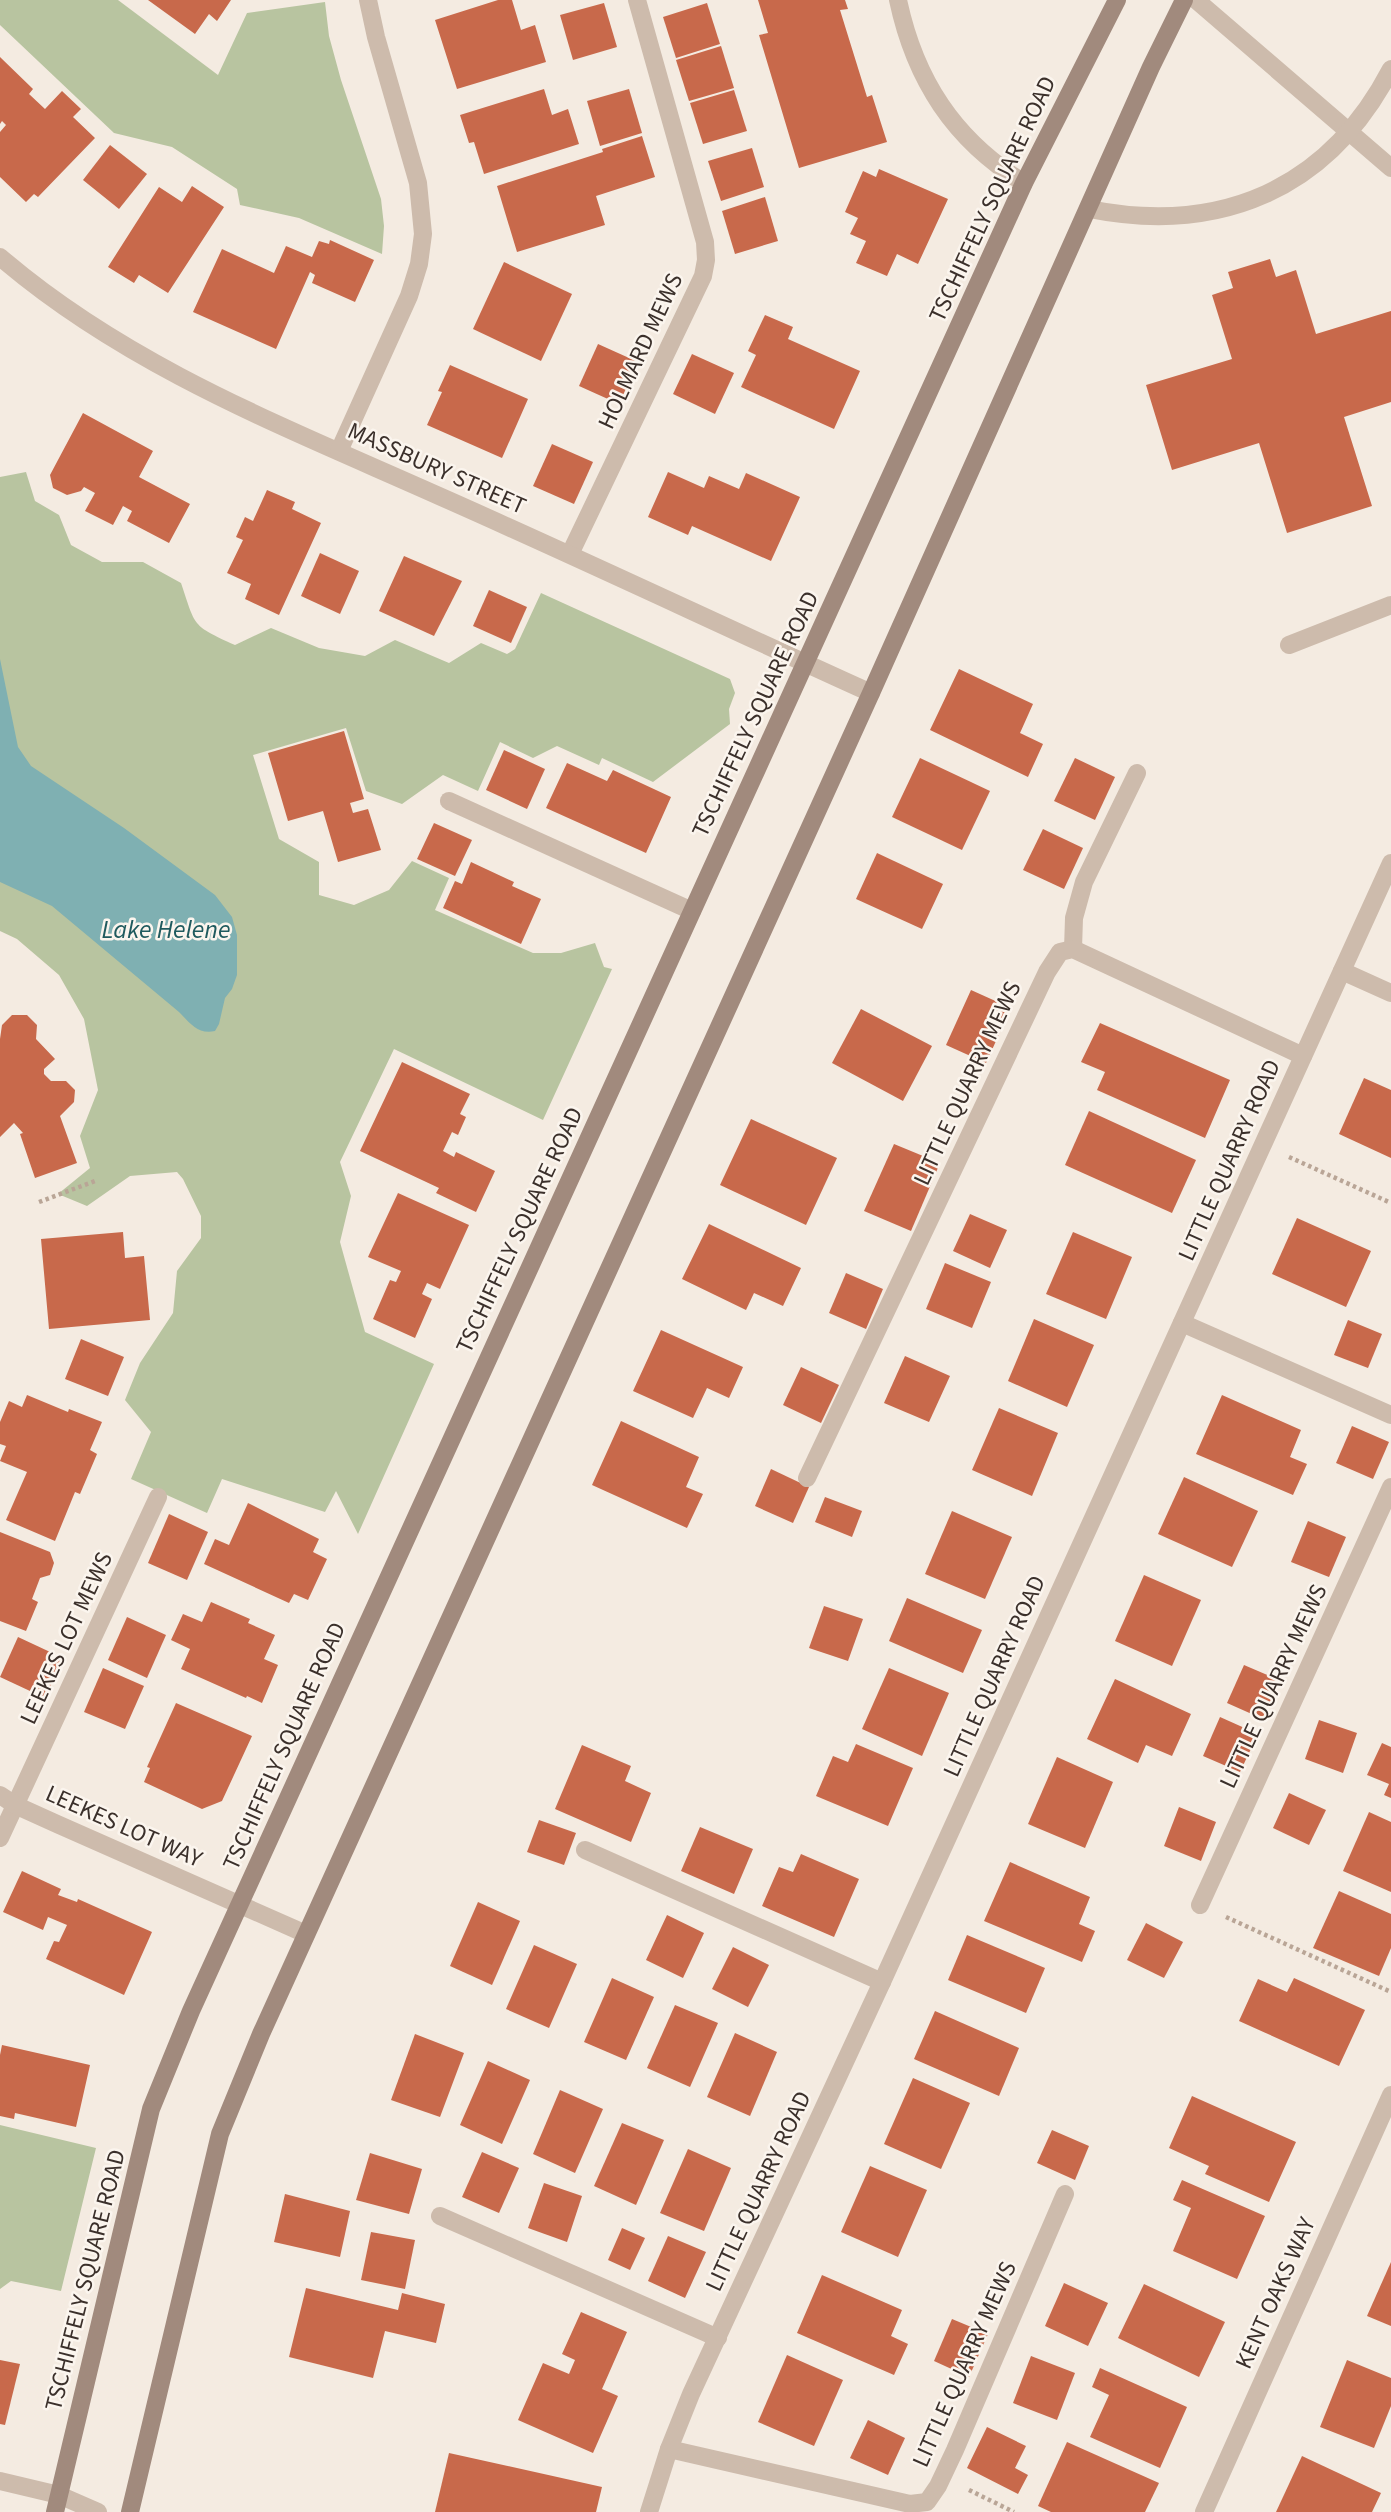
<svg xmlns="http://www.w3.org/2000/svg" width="1391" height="2512" font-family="'Source Sans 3',sans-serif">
  <rect width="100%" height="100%" fill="#f4ebe1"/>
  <g fill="#b8c4a0">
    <polygon points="0,0 118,0 218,75 247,13 325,2 329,36 341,80 381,199 384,226 382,254 299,218 240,205 237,189 172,147 114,133 0,25"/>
    <path d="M26,472L35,501L59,515L71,545L102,562H143L181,583C196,627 191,625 235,645L271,628L319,648L365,656L395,640L449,663L481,643L507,654L515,649L541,593L730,679L735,693L729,709L730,724L653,782L602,758L599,765L557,746L533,758L500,742L478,791L443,775L402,804L366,791L346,728L253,755L279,839L319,862V895L354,905L389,890L412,861L449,878L435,910L533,953H561L595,943L604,967L612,969L543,1120L394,1049L340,1162L351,1196L340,1242L365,1332L434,1364L358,1534L336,1491L325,1512L222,1479L207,1513L131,1479L151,1432L125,1400L140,1363L173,1313L177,1271L201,1238V1216L183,1179L177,1172L130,1176L87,1206L58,1194L90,1168L80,1136L98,1090L84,1019L59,975L17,939L0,931V477Z"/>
    <polygon points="0,2125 96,2148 61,2291 11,2281 0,2289"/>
  </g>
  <path fill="#7fb0b2" d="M0,659L18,747L31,766L124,828L215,895L232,917L237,935V975L232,989L225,998L219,1024L215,1031C198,1035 190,1023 179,1012L52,906L0,882Z"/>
  <g fill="#c8694b">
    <polygon points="148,0 231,0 217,21 209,14 195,34"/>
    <polygon points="498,0 512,0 521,30 535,25 546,62 457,89 435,20"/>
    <polygon points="758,0 845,0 848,9 840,10 867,97 872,95 887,142 799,168 759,35 768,33"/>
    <polygon points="604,3 617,47 573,60 560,15"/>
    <polygon points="707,3 720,44 676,58 663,17"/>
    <polygon points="721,46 734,88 689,101 676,60"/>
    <polygon points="0,57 33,89 29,94 45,109 62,91 81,109 73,117 95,138 38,197 34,194 26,202 0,177 0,132 6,125 2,121 0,124"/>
    <polygon points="544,89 552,115 568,109 579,144 484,174 474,142 469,143 460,115"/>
    <polygon points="629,89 642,133 600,146 587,101"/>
    <polygon points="734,90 747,131 703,144 690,103"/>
    <polygon points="642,136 655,177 596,196 605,225 517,252 497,186 603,152 602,149"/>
    <polygon points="110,145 147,174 119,209 83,180"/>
    <polygon points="752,148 764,187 721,201 708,161"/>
    <polygon points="879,169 948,199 918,264 897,254 887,276 856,263 866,241 850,234 858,218 845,212 863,171 876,177"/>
    <polygon points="192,186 224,207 168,293 139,275 134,283 108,267 159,187 182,202"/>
    <polygon points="765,197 778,241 735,254 722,211"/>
    <polygon points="330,240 374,260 355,302 312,283 315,275 310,272 276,349 193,312 222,249 274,273 286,246 312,257 319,241 329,244"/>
    <polygon points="1270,259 1276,277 1296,270 1316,334 1391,311 1391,402 1344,417 1372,506 1287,533 1259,443 1172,470 1146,385 1232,359 1212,295 1233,288 1228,272"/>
    <polygon points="504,262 572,294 541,361 473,329"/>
    <polygon points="765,315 793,327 788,339 860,371 834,429 741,387 756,355 748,351"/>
    <polygon points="598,344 638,362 619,404 579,386"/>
    <polygon points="692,354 734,373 715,414 673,394"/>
    <polygon points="450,365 528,399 502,458 427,425 442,392 438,391"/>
    <polygon points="83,413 153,451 139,477 190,504 169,543 127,521 132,511 123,506 113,525 85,511 95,493 84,487 81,491 67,495 53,488 50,475"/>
    <polygon points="552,444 593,462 574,504 533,486"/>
    <polygon points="668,472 704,488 709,476 739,489 746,473 800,497 771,561 692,526 688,535 648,517"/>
    <polygon points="267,490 295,502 292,509 321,523 279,615 245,599 251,584 227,573 243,540 236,537 245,517 253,521"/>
    <polygon points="320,553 359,571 340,614 301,596"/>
    <polygon points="404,556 462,581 434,636 379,611"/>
    <polygon points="489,590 527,607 511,643 473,626"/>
    <polygon points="959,669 1033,704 1020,733 1043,744 1028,777 930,730"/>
    <polygon points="344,731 364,799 350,803 353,813 368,809 381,850 338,862 323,811 288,821 268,753"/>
    <polygon points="504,750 545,769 527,809 486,790"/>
    <polygon points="920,758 990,791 962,850 892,817"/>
    <polygon points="1075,758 1115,777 1095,820 1054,801"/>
    <polygon points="567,763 607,781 613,770 671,797 646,853 546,808"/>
    <polygon points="434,823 472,840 455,876 417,859"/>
    <polygon points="1043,829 1083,848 1064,889 1023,870"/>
    <polygon points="877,853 943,884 922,929 856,899"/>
    <polygon points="471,862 514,882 512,886 541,899 521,944 443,908 455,881 462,884"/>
    <polygon points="971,990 1011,1008 986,1063 946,1045"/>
    <polygon points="861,1009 932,1046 903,1101 832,1063"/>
    <polygon points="12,1015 27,1015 37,1025 36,1039 55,1059 44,1069 44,1074 51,1081 66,1081 75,1090 74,1102 60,1116 77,1163 35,1178 20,1134 23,1133 14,1123 0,1137 0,1039 2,1025"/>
    <polygon points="1100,1023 1230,1080 1205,1138 1097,1090 1105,1072 1081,1062"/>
    <polygon points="402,1062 470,1094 460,1114 466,1117 458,1135 452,1132 443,1151 454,1157 456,1152 495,1171 476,1212 436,1193 439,1188 360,1151"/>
    <polygon points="1364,1078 1391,1090 1391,1158 1339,1134"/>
    <polygon points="1089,1111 1196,1160 1172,1213 1065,1165"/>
    <polygon points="751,1119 837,1158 806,1225 720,1185"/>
    <polygon points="894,1144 940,1163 911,1231 864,1211"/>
    <polygon points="398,1193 469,1225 440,1289 427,1283 422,1294 432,1299 415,1338 373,1319 390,1280 396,1282 401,1271 368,1257"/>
    <polygon points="970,1214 1007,1230 990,1268 953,1251"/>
    <polygon points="1297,1218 1371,1251 1346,1307 1272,1274"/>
    <polygon points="709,1224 801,1268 783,1306 754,1293 746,1310 682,1279"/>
    <polygon points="123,1232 125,1258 144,1256 150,1320 49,1329 41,1239"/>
    <polygon points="1073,1232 1132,1257 1106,1319 1046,1294"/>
    <polygon points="945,1263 991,1282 972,1328 926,1309"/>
    <polygon points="846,1273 883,1289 866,1329 829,1313"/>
    <polygon points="1034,1319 1094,1345 1067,1407 1008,1381"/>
    <polygon points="1348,1320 1382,1334 1368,1368 1334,1355"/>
    <polygon points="661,1330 743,1367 729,1398 707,1388 693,1418 633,1391"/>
    <polygon points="81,1339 124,1357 108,1396 65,1379"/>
    <polygon points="905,1356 950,1376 929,1422 884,1403"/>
    <polygon points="801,1367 839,1385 821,1423 783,1405"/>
    <polygon points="27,1395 68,1412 69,1409 102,1422 90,1450 97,1454 80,1494 75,1492 55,1541 6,1520 27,1472 0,1461 6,1446 0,1444 0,1422 9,1401 22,1407"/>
    <polygon points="1222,1395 1301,1430 1290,1457 1307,1464 1293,1495 1196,1454"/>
    <polygon points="999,1408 1058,1433 1032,1496 972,1470"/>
    <polygon points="621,1421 699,1457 686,1487 703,1494 687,1528 592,1485"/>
    <polygon points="1352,1426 1389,1442 1373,1479 1336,1463"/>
    <polygon points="771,1469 809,1487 793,1523 755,1506"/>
    <polygon points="1184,1477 1258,1511 1232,1567 1158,1534"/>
    <polygon points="825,1497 862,1511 852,1537 815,1522"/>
    <polygon points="248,1503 319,1539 313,1552 327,1559 308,1600 294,1594 289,1603 204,1564 215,1539 229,1545"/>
    <polygon points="952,1511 1012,1537 985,1599 925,1574"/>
    <polygon points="169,1514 208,1532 187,1580 148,1563"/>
    <polygon points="1308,1521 1346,1537 1329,1577 1291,1562"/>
    <polygon points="0,1532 50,1552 54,1563 50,1575 40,1578 32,1599 38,1602 26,1631 0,1621"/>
    <polygon points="1144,1575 1201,1600 1172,1666 1115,1641"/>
    <polygon points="907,1598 982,1630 963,1673 889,1641"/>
    <polygon points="211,1602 250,1619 248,1623 275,1635 264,1659 278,1665 262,1703 247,1696 246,1698 181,1669 190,1649 171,1640 183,1614 202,1622"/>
    <polygon points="824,1606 863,1619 848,1661 809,1648"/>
    <polygon points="127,1617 166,1635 147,1678 108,1660"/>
    <polygon points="18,1637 63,1658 45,1698 0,1677"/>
    <polygon points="1244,1665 1281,1681 1263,1719 1227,1703"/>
    <polygon points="103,1668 144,1686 125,1729 84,1712"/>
    <polygon points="889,1668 949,1693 922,1756 862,1729"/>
    <polygon points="1115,1679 1191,1714 1172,1756 1146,1745 1138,1763 1087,1739"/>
    <polygon points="176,1703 252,1736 222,1801 202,1809 144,1782 150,1768 147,1767"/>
    <polygon points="1220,1717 1258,1734 1240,1772 1203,1756"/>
    <polygon points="1319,1720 1357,1733 1343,1773 1305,1759"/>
    <polygon points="1382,1743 1391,1747 1391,1798 1384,1795 1389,1784 1367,1775"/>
    <polygon points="856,1744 913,1768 888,1826 816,1796 833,1756 848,1762"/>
    <polygon points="582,1745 631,1766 625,1781 651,1793 631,1842 555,1809"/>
    <polygon points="1057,1757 1113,1782 1085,1848 1028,1824"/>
    <polygon points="1289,1793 1326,1810 1309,1845 1273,1828"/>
    <polygon points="1179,1807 1216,1822 1201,1861 1164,1846"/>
    <polygon points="1369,1812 1391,1822 1391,1892 1343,1871"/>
    <polygon points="539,1820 576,1833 564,1865 527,1852"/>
    <polygon points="700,1827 753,1849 734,1894 681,1871"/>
    <polygon points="801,1854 859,1879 834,1937 762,1906 779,1867 793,1872"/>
    <polygon points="1010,1862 1090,1897 1079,1924 1095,1931 1082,1962 984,1921"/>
    <polygon points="22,1871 61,1889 58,1895 77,1902 78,1899 152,1932 124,1995 46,1959 54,1941 59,1942 67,1925 48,1917 43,1930 3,1912"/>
    <polygon points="1339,1891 1391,1914 1391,1948 1379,1976 1313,1948"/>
    <polygon points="478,1902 520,1921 492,1985 450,1966"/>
    <polygon points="667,1915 704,1933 683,1978 646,1960"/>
    <polygon points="1146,1923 1183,1942 1164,1978 1127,1960"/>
    <polygon points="967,1935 1045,1968 1026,2013 948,1980"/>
    <polygon points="534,1945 577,1964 549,2028 506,2009"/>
    <polygon points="733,1947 769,1965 748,2007 712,1989"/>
    <polygon points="612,1978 654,1997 626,2060 584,2042"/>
    <polygon points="1294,1978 1365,2010 1339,2066 1239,2021 1258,1979 1287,1992"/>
    <polygon points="675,2005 718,2023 690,2087 647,2068"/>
    <polygon points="935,2011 1019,2048 999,2096 914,2059"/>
    <polygon points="735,2033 777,2052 750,2116 707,2097"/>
    <polygon points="415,2034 464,2053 440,2117 391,2100"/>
    <polygon points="2,2045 90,2065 76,2127 15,2113 14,2119 0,2116 0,2055"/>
    <polygon points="488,2061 530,2080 502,2144 460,2125"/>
    <polygon points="913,2078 970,2103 941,2169 884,2144"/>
    <polygon points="560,2090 603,2109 575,2173 533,2154"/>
    <polygon points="1192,2096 1296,2142 1269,2202 1205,2174 1209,2166 1169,2148"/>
    <polygon points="622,2123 664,2140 636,2205 594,2186"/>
    <polygon points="1052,2130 1089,2146 1075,2180 1037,2163"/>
    <polygon points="688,2149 731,2168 704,2231 660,2213"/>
    <polygon points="482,2152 519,2168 499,2213 462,2197"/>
    <polygon points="370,2153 422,2169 409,2214 356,2200"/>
    <polygon points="870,2166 927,2190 898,2257 841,2232"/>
    <polygon points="1182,2180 1265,2216 1237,2279 1173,2251 1191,2208 1173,2200"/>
    <polygon points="544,2183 582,2196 567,2242 528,2228"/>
    <polygon points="285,2194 350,2211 340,2257 274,2242"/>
    <polygon points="622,2228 645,2238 630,2270 608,2260"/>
    <polygon points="371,2232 415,2240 405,2289 361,2280"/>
    <polygon points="668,2236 706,2252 685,2298 648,2281"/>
    <polygon points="1391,2262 1391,2326 1367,2316"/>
    <polygon points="822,2275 902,2310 891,2336 908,2344 894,2375 797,2333"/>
    <polygon points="1064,2283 1108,2303 1088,2346 1045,2326"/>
    <polygon points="1144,2284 1225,2322 1199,2377 1118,2338"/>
    <polygon points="306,2288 398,2310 402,2293 445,2304 436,2343 385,2331 373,2378 289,2357"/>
    <polygon points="581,2312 627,2332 602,2389 618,2396 593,2453 518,2420 543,2363 569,2374 575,2360 562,2354"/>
    <polygon points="952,2319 988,2334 969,2377 934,2361"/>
    <polygon points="787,2355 843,2380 814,2446 758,2422"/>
    <polygon points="1031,2356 1075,2373 1057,2420 1013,2403"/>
    <polygon points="0,2360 20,2364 5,2425 0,2424"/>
    <polygon points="1347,2360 1391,2378 1391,2406 1374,2448 1320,2427"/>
    <polygon points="1100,2368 1187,2407 1160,2468 1090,2437 1109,2395 1092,2387"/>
    <polygon points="868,2420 905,2438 888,2475 850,2458"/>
    <polygon points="987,2427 1026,2446 1015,2468 1028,2475 1018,2494 967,2468"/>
    <polygon points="1067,2442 1159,2483 1145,2512 1051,2512 1038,2506"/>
    <polygon points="449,2453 602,2487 596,2512 435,2512"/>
    <polygon points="1302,2456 1381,2493 1372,2512 1276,2512"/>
  </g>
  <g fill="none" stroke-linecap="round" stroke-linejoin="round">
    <g stroke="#b9a596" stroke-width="4.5" stroke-dasharray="3.5 3.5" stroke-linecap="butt">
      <polyline points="1289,1157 1391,1203"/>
      <polyline points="39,1202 95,1181"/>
      <polyline points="1226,1917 1391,1992"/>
      <polyline points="969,2490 1014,2512"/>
    </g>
    <g stroke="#cdbbac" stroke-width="18">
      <polyline points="570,554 703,276 706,260 705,242 637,0"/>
      <polyline points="1289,645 1391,605"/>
      <polyline points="449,801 692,911"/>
      <polyline points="1073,949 1074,918 1084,882 1137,773"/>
      <polyline points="1342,971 1391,993"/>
      <polyline points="1182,1323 1391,1415"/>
      <polyline points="807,1478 1047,972 1060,952 1073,949 1303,1056"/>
      <polyline points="0,1838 158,1497"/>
      <polyline points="585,1850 882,1982"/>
      <polyline points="1200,1905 1391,1487"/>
      <polyline points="440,2216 718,2338"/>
      <polyline points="669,2449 910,2504 927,2502 938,2486 955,2450 1065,2194"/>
    </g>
    <g stroke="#cdbbac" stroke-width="18">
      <path d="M898,0C915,80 954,140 1024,183"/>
      <polyline points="1196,0 1391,168"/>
      <path d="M1089,209C1220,235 1328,190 1391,69"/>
      <path d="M0,257C128,367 287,428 439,496C584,560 727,628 871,693"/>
      <polyline points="339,451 409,296 419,264 423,234 418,183 376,37 368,0"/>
      <polyline points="0,1795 15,1805 57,1824 306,1934"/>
      <polyline points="0,2481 59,2495 98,2512"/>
      <polyline points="649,2512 669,2449 691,2394 882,1982 1391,863"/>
      <polyline points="1204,2512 1391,2095"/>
    </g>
    <g stroke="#a18a7d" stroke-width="18">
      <polyline points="55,2512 151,2109 191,2011 1024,183 1117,0"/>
      <polyline points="130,2512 220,2134 261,2034 871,693 1151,67 1184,0"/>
    </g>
  </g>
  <g text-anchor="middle" stroke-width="5" stroke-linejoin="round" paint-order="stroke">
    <g font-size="24" fill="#3b302b" stroke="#fbf5ee">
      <text transform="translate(992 199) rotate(-65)" y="8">TSCHIFFELY SQUARE ROAD</text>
      <text transform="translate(640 351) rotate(-65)" y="8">HOLMARD MEWS</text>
      <text transform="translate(437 468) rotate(24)" y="8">MASSBURY STREET</text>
      <text transform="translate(755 714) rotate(-65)" y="8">TSCHIFFELY SQUARE ROAD</text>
      <text transform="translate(967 1083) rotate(-65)" y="8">LITTLE QUARRY MEWS</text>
      <text transform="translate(1229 1160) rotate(-66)" y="8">LITTLE QUARRY ROAD</text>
      <text transform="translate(519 1230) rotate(-65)" y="8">TSCHIFFELY SQUARE ROAD</text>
      <text transform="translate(66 1638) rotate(-65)" y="8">LEEKES LOT MEWS</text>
      <text transform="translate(994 1676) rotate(-66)" y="8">LITTLE QUARRY ROAD</text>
      <text transform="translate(1273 1686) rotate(-65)" y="8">LITTLE QUARRY MEWS</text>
      <text transform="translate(284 1746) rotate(-66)" y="8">TSCHIFFELY SQUARE ROAD</text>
      <text transform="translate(124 1826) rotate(24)" y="8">LEEKES LOT WAY</text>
      <text transform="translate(758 2191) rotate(-65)" y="8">LITTLE QUARRY ROAD</text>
      <text transform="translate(85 2280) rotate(-76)" y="8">TSCHIFFELY SQUARE ROAD</text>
      <text transform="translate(1275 2293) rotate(-66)" y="8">KENT OAKS WAY</text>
      <text transform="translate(964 2364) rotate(-66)" y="8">LITTLE QUARRY MEWS</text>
    </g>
    <g font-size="26" font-style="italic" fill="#1f5a5e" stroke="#fbf5ee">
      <text x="166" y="938">Lake Helene</text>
    </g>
  </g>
</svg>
